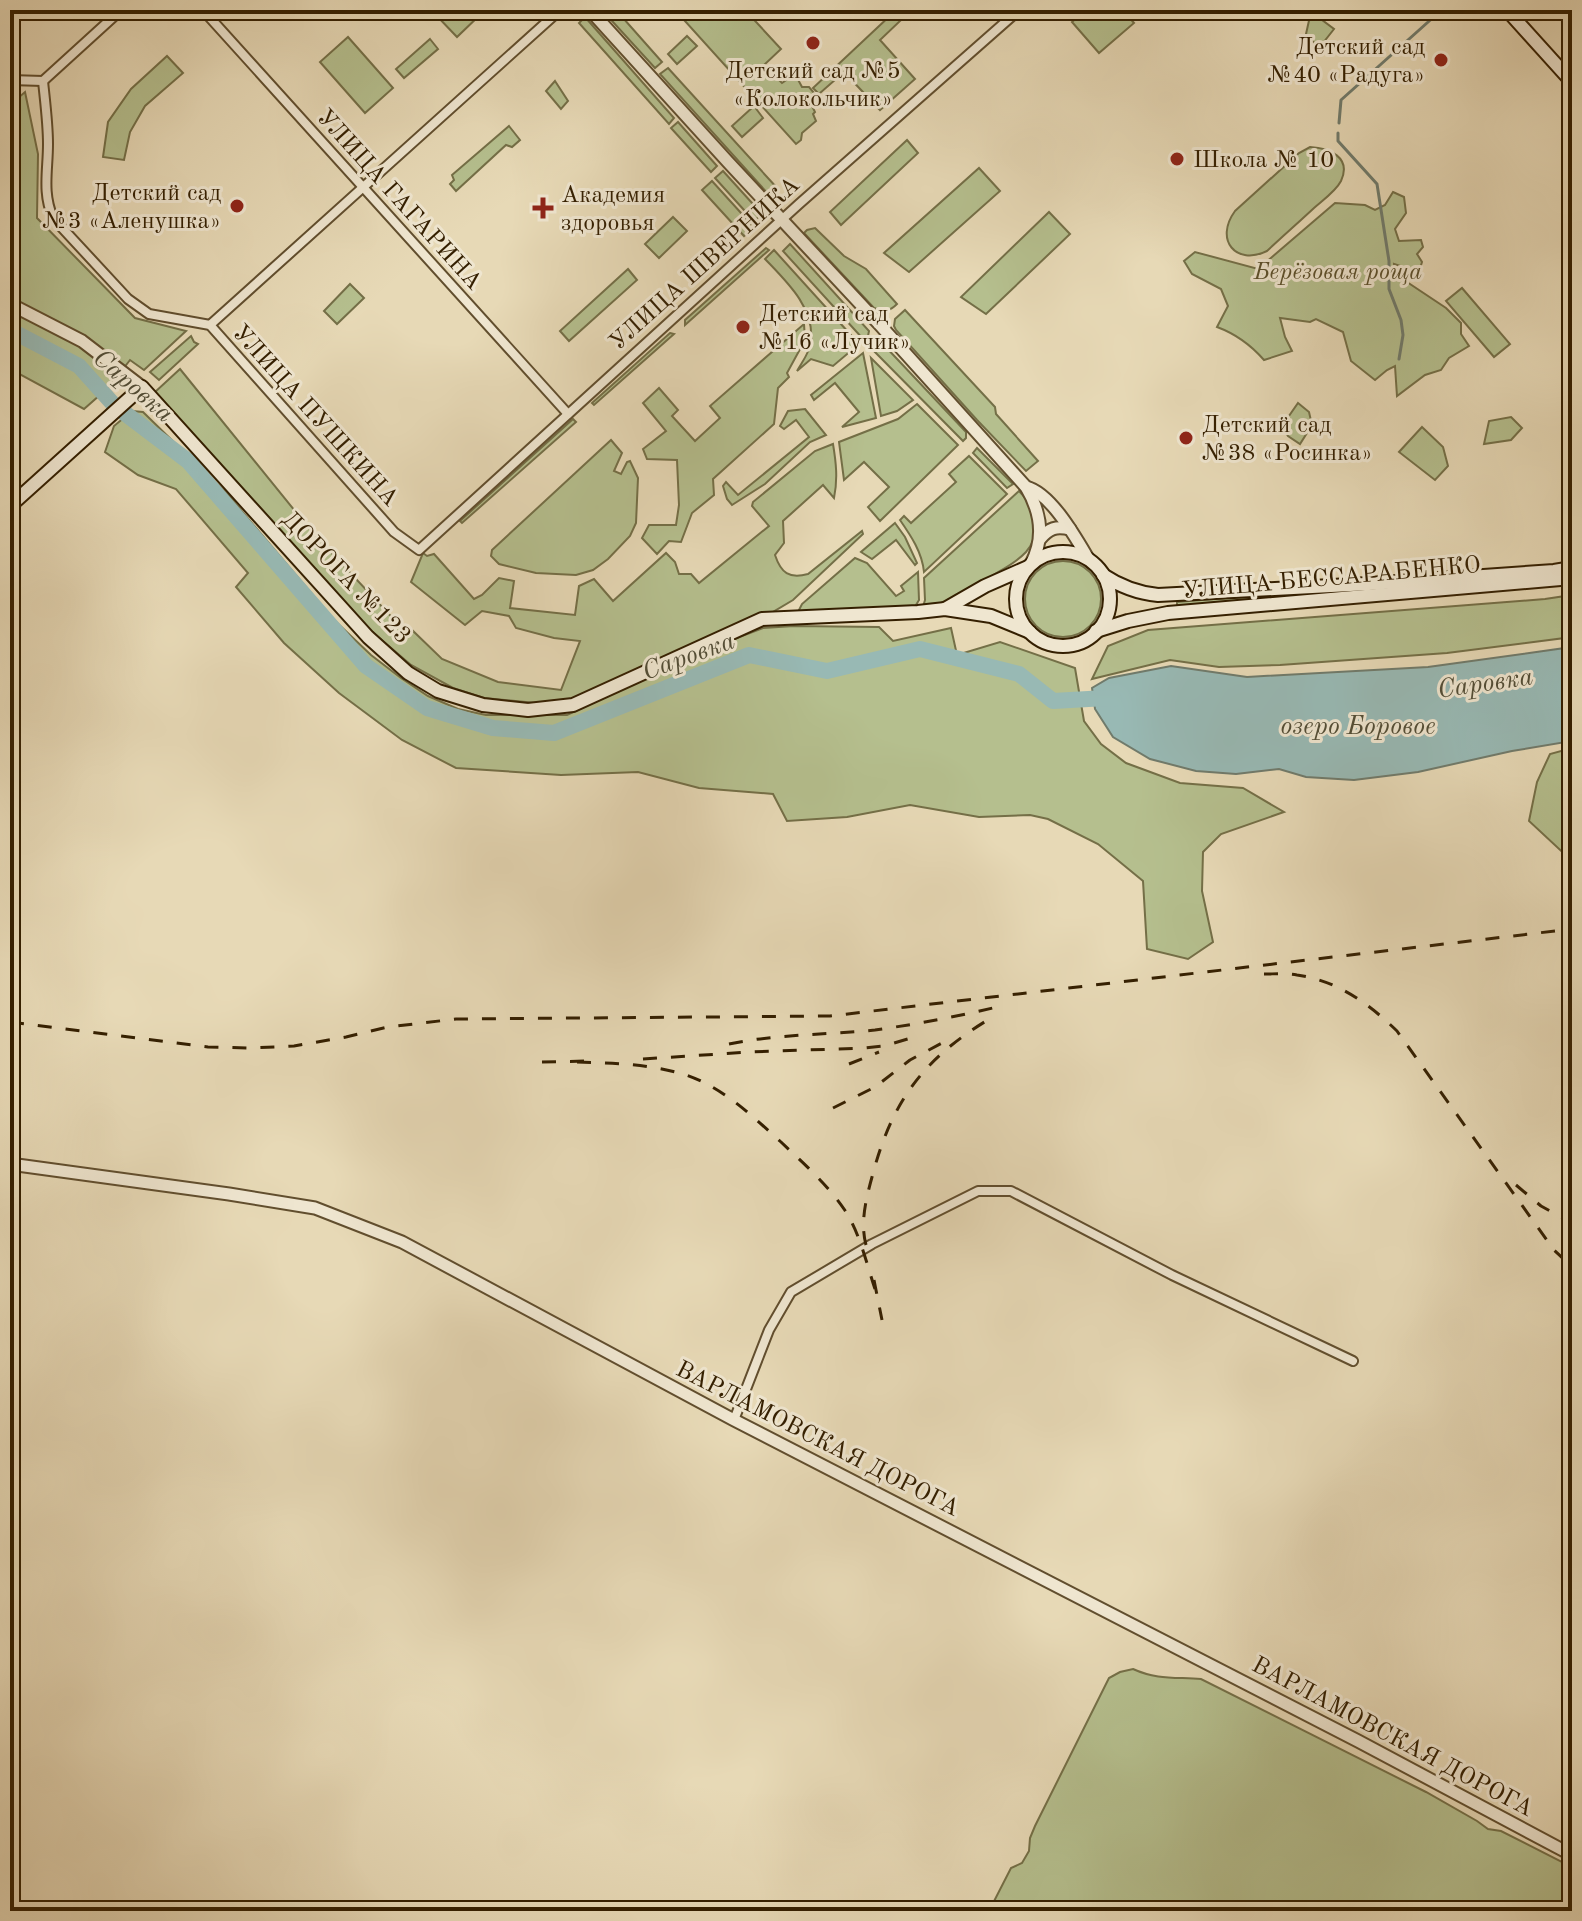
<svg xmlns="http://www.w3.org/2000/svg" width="1582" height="1921" font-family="'Old Standard TT',serif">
  <rect width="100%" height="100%" fill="#e7d9b6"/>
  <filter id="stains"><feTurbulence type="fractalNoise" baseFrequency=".0025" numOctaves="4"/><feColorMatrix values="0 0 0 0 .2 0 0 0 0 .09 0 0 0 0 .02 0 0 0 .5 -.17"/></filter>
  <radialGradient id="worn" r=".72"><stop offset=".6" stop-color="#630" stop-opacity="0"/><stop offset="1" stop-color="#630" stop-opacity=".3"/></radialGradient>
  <g fill="#b5bf8e" stroke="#746f47" stroke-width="2">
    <polygon points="439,10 484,10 484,11 457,37 435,14"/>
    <polygon points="602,10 616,10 662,62 655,68"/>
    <polygon points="675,10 745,10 781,49 764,65 782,83 795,74 802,87 809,87 820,100 812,106 815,112 813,114 816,121 802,133 801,140 796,144"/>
    <polygon points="1085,10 1123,10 1134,23 1099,53 1072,22"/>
    <polygon points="893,13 900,21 880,40 915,79 880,110 844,72 819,94 813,88"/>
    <polygon points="1310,16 1318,17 1334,29 1319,48 1306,34"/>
    <polygon points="585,17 674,118 669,124 579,23"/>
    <polygon points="687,36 697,46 677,64 668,54"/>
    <polygon points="348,37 393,88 365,113 320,62"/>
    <polygon points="430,39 438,49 404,78 396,69"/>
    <polygon points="167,56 183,73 145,106 130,132 124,160 103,157 108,122 131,89"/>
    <polygon points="668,68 778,189 770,196 660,74"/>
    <polygon points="555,81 568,101 561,109 546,91"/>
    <polygon points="25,92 38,154 37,218 135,318 186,331 144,370 130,360 109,387 84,409 10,369 10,105"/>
    <polygon points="754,106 763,118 742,137 732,126"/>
    <polygon points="678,122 717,166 711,172 671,128"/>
    <polygon points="509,126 520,140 512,147 506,145 456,191 450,184 454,180 452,175"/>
    <polygon points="907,140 918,153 841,225 830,212"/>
    <path d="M1310,147C1329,148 1352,157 1341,181C1336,191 1323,200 1314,208C1299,222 1283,236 1267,251C1236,266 1214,240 1235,211L1299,153Z"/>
    <polygon points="979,168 1000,191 909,272 884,253"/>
    <polygon points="723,171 762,214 754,221 715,178"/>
    <polygon points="712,181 751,224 748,227 750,231 744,236 702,190"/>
    <path d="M1393,192L1404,197L1406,213L1395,229L1399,241L1421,240L1423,247L1417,254L1422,262L1419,272L1394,264L1395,274L1446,308L1461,323V334L1469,346L1449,358L1441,370L1425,375L1397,396L1395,366L1387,370L1375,380L1351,361L1343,332L1316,319L1310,322L1280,318L1285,337L1292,351L1264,360C1250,344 1236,334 1217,327L1228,306L1221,289L1192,274L1184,261L1195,252L1258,269L1335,203L1365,205L1375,210L1385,205Z"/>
    <polygon points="1049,212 1070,234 986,314 961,297"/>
    <polygon points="673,217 687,231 659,258 645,244"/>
    <path d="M815,228L844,256L866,269L897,304C889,312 885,312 874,308L804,233L807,230Z"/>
    <polygon points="790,244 869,331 868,336 864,340 783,251"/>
    <polygon points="766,248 769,250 685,325 685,320"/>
    <path d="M774,250L859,344L833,366L811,359L797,371C802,362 810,352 811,342C815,308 787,282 765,259Z"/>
    <polygon points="628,269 637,280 569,341 560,331"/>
    <polygon points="350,284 364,298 337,324 324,311"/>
    <polygon points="1462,288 1510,344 1494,357 1446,301"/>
    <polygon points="905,310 995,407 996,414 1038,461 1026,471 977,420 896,330 894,326 895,319"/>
    <polygon points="804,324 805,340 787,373 789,377 778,388 774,424 713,479 714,495 692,513 681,542 669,541 657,554 642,538 649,525 676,525 679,505 677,460 647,459 643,449 666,431 643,403 659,388 678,410 672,416 695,441 720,418 710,406"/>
    <polygon points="670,333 674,334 594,405 592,403"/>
    <polygon points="191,336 194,342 198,344 159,380 150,372"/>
    <polygon points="874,342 882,343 966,432 966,438 963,441 869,346"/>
    <polygon points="863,353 876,418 842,427 859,412 835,383 814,400 811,395"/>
    <polygon points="871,358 913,400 897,411 881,416"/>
    <path d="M180,369L312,532L400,626L412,630L442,659L498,682L561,690L580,641L554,638L516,628L509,616L482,611L465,625L411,582L423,553L427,556L434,554L474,599L482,595L499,578L514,581L510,608L575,615L579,586L594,579L613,601L666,553L675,562L679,574H691L699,583L769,526L752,506L753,502L815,451L833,444C836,462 838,479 834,498L823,485L783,521L784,543L775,555C781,573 789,579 808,574L862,531L863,534L793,600L771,613L573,700L536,703L484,698L453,688L411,665L370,630L155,392Z"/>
    <polygon points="1298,403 1309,412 1312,425 1300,444 1288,436 1282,426"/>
    <polygon points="917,404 958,445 880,521 868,507 889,487 864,462 844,480 839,442 898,419"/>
    <polygon points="805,409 826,435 810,442 765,484 732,505 727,499 723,486 726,482 738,495 809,437 796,420 784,429 780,426 788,411"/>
    <polygon points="132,411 143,412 229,496 333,619 371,655 401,678 428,696 458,709 486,715 567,715 713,647 763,628 794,626 879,627 893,641 951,628 957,655 1000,642 1075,668 1084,721 1101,744 1126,763 1180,783 1243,788 1284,812 1221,834 1203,852 1202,891 1213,942 1188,959 1147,949 1143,881 1098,844 1048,819 1030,815 979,817 910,805 847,817 787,821 773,794 699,788 638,772 561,775 456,768 402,740 339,693 284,643 236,587 248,573 176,489 138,475 105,452 114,426"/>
    <polygon points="1511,417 1522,428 1511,440 1484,444 1489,421"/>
    <polygon points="573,419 576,422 462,523 460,521"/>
    <polygon points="1422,427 1443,447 1448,466 1435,480 1399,452"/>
    <polygon points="611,440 622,453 614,471 621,474 627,462 630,461 638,478 636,523 630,536 608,559 593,570 576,575 536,573 499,564 491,556 492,550"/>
    <polygon points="977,448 1013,484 1007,488 973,453"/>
    <path d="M969,456L1007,494L924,572C922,552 911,536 900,520L904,516L911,523L956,482L949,474Z"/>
    <path d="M1019,491C1035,507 1042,534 1026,552C1016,563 1001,570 990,577C969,591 948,606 923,607L925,600L924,578Z"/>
    <polygon points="895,523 905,537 917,563 915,565 896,540 872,559 861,552"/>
    <polygon points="855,558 867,563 896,596 904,591 901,586 918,572 919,600 913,610 797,614 802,604"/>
    <circle cx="1063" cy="599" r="38"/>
    <polygon points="1494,576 1495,581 1177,607 1177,602"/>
    <polygon points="1572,595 1572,637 1447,653 1280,665 1219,667 1170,660 1092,679 1108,646 1148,630 1545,599"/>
    <polygon points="1572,748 1572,861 1529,821 1537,782 1550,754"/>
    <path d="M1133,1669C1157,1680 1176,1677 1201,1679L1426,1792L1477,1821L1488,1829L1501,1831L1572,1867V1911H989L1011,1868L1022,1863L1029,1851L1030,1838L1035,1826L1109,1678L1120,1672Z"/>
  </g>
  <polygon fill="#98b9b4" stroke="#707b6c" stroke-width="2" points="1572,647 1572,741 1512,751 1418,772 1354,780 1306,777 1279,769 1236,774 1196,771 1150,759 1113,737 1095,709 1092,688 1109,678 1171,666 1247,677 1428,667"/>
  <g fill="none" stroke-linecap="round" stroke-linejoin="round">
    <g stroke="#707b6c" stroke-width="3">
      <polyline points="1339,123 1341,100 1437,14"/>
      <polyline points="1338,133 1338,141 1377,184 1389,261 1389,289 1401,320 1403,335 1399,359"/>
    </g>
    <polyline stroke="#98b9b4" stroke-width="16" points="10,330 79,366 114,405 188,461 366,666 427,708 493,728 554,733 749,655 827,671 920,649 1019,674 1053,701 1106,698 1114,699"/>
    <g stroke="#614e2e" stroke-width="12">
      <g id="minor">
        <polyline points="203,10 568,414"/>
        <polyline points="10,80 43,81"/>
        <path d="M43,81C45,101 48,123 48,144C48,171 42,192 53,218L128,299L149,314L210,325L394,532L419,550L799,204L1019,10"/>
        <polyline points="43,81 121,10"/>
        <polyline points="210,325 560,10"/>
        <polyline points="734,1420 769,1330 791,1292 872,1244 978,1191 1011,1191 1172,1275 1353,1361"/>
      </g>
    </g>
    <g stroke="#614e2e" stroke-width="15">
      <g id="tertiary">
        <path d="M590,10L728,162L880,325L1026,487C1041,512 1045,538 1031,564"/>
        <polyline points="10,304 82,341 142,387"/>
        <path d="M1026,487C1051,493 1076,538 1089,560"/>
        <path d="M1040,539C1049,528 1056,526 1070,529"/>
        <polyline points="10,1164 229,1194 315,1208 402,1242 734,1420 1358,1741 1572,1855"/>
      </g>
    </g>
    <g stroke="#341f00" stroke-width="16">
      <g id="secondary">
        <polyline points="1507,10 1572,82"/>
        <polyline points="10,506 142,387 368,637 408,673 438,691 483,705 528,710 573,705 762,619 918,612 945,609 991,616 1030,632"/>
        <circle cx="1063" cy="599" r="47"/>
        <path d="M1103,575C1121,587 1137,593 1158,595L1369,584L1554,571L1572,568"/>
        <polyline points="945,609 985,586 1028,567"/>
        <polyline points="1096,631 1128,621 1168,613 1572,578"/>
      </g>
    </g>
    <use href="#minor" stroke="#efe6d0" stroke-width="8"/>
    <use href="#tertiary" stroke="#efe6d0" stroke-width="11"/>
    <use href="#secondary" stroke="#efe6d0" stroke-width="12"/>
    <g stroke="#341f00" stroke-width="3" stroke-dasharray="14 14" stroke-linecap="butt">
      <path d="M1264,974C1275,974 1286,973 1297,975C1338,981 1368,1003 1397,1031L1554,1250L1572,1267"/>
      <polyline points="10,1022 208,1047 250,1048 294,1046 346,1037 388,1027 456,1019 830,1016 1572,929"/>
      <path d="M729,1044C777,1034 826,1035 875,1030C918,1024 960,1016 1001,1006"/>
      <polyline points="643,1059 750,1052 864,1048 884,1046 921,1035"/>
      <polyline points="542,1062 587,1061"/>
      <path d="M577,1062C614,1063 651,1064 686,1075C724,1088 752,1116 781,1142C803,1163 827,1184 844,1209C860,1233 866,1262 875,1289"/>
      <polyline points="849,1064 879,1052"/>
      <polyline points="833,1108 875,1087 910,1060 942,1043"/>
      <polyline points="1516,1185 1541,1206 1572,1223"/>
      <path d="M866,1245C860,1223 866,1199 872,1177C891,1104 921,1061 986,1021"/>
      <polyline points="874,1280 882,1320"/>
    </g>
  </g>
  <g fill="#8f2418" stroke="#efe6d0" stroke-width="3">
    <circle cx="813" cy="43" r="8"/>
    <circle cx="1441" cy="60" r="8"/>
    <circle cx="1177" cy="159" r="8"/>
    <circle cx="237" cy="206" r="8"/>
    <path d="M539 196h8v8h8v8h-8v8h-8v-8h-8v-8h8z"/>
    <circle cx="743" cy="327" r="8"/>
    <circle cx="1186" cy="438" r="8"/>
  </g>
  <g text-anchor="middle" stroke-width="6" stroke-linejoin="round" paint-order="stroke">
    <g font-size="24" fill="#341f00" stroke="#efe6d0" text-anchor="start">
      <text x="1425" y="54" text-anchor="end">Детский сад<tspan x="1425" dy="28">№40 «Радуга»</tspan></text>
      <text x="813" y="78" text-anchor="middle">Детский сад №5<tspan x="813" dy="28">«Колокольчик»</tspan></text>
      <text x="1193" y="167">Школа № 10</text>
      <text x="221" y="200" text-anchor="end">Детский сад<tspan x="221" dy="28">№3 «Аленушка»</tspan></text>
      <text x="561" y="202">Академия<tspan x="561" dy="28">здоровья</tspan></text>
      <text x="759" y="321">Детский сад<tspan x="759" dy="28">№16 «Лучик»</tspan></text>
      <text x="1202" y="432">Детский сад<tspan x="1202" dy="28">№38 «Росинка»</tspan></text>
    </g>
    <g font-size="24" fill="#341f00" stroke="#efe6d0">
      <text transform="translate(400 199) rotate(48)" y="8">УЛИЦА ГАГАРИНА</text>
      <text transform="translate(704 263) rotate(-42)" y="8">УЛИЦА ШВЕРНИКА</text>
      <text transform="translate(316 415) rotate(48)" y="8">УЛИЦА ПУШКИНА</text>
      <text transform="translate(347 577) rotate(46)" y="8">ДОРОГА №123</text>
      <text transform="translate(1331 577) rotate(-5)" y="8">УЛИЦА БЕССАРАБЕНКО</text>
      <text transform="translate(818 1438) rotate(27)" y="8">ВАРЛАМОВСКАЯ ДОРОГА</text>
      <text transform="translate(1393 1736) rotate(28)" y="8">ВАРЛАМОВСКАЯ ДОРОГА</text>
    </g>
    <g font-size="24" font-style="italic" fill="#5b4f2b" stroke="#efe6d0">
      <text x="1338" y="279">Берёзовая роща</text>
    </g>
    <g font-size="26" font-style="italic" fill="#524d36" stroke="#efe6d0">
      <text transform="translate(134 385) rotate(41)" y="9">Саровка</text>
      <text transform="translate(688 655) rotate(-20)" y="9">Саровка</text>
      <text transform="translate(1485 682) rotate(-8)" y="9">Саровка</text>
      <text x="1358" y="734">озеро Боровое</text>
    </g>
  </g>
  <rect width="1582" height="1921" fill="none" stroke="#e7d9b6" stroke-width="40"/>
  <rect x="12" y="12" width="1558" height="1897" fill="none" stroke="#341f00" stroke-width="4"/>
  <rect x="20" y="20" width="1542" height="1881" fill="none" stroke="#341f00" stroke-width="2"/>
  <rect width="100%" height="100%" filter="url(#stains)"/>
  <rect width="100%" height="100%" fill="url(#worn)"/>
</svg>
